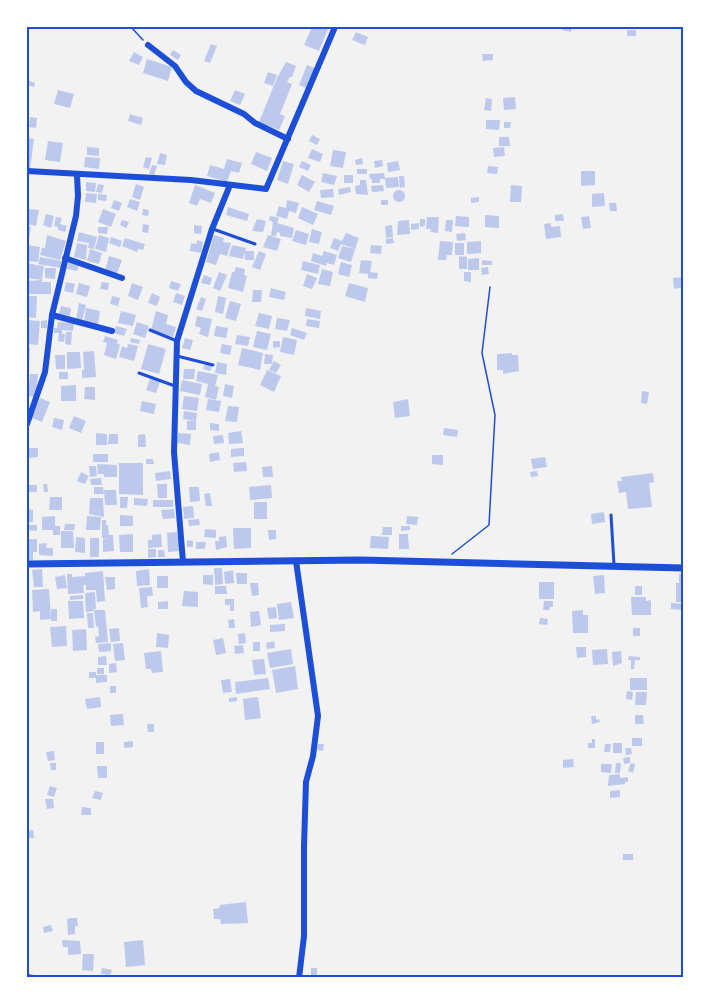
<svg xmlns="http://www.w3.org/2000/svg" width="711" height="1005" font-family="'PT Sans',sans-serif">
  <rect width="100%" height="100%" fill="#f2f2f2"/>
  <g fill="#bdc9ec">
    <polygon points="312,27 328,29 319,51 304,45"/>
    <polygon points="563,27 572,27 571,32 562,30"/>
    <rect x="627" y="30" width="9" height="6"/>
    <polygon points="356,32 368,37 365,45 352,40"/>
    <polygon points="211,44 217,46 210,63 204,61"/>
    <polygon points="173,50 181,55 178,60 170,55"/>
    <polygon points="134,52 143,57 139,65 129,61"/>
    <polygon points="482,54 493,54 493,60 483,61"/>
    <polygon points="147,59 172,67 168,81 143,73"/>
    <polygon points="286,62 296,66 292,77 290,77 287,82 292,84 280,114 285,116 279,130 259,122 277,78"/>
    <polygon points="307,65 317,69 309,89 299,85"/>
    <polygon points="268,72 277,75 273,86 264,83"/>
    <polygon points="27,80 35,83 34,87 27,85"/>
    <polygon points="58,90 74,94 70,108 54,104"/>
    <polygon points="235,90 245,94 240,105 230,101"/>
    <polygon points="515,97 516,109 504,110 503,98"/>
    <polygon points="486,98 492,99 491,111 484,110"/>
    <polygon points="130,114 143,118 141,125 128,121"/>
    <polygon points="30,117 37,118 36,128 29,127"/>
    <polygon points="486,120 500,120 499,130 486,129"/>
    <polygon points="504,122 511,122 510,128 504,128"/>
    <polygon points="312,135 320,139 317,145 309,141"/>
    <polygon points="499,137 509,137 510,146 499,146"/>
    <polygon points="27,138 34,139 30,169 27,169"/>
    <polygon points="48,141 63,143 60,162 45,160"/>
    <polygon points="87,147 99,148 99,156 87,155"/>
    <polygon points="504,147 505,156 494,157 493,148"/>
    <polygon points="312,149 323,154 320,162 308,158"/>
    <polygon points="333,150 346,152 343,168 330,166"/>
    <polygon points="256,152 272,158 267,171 251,164"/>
    <polygon points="160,153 167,155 165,165 157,164"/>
    <polygon points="85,157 100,158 99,169 84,167"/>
    <polygon points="146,157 152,158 149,169 143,167"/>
    <polygon points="362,158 363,164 356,165 355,160"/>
    <polygon points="227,159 242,163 239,173 231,171 227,182 207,176 210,165 224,169"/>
    <polygon points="382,160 383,166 375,168 374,161"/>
    <polygon points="283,161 294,164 288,184 277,180"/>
    <polygon points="302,161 311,165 308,171 299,167"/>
    <polygon points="398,161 400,170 388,172 387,163"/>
    <polygon points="152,165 157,166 154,175 149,174"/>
    <polygon points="488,166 498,167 497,174 487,173"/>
    <rect x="357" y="169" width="10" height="5"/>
    <polygon points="581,171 595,171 595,185 581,186"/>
    <polygon points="323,173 337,176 334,185 321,182"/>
    <polygon points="384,173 385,179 380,179 380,183 372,183 372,179 370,179 369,174"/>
    <polygon points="302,175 315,182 309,192 297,185"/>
    <rect x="344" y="175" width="9" height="8"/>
    <polygon points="399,176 404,176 405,187 400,188"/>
    <polygon points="398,177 399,187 386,188 385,178"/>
    <polygon points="360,180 366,180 368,195 356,194 355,186 360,185"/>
    <polygon points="86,182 96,183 95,192 86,191"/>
    <polygon points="98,184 104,185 102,193 96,192"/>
    <polygon points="136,184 144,187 140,200 132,197"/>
    <polygon points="195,185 215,193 211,203 200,199 197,206 189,203"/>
    <polygon points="383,185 384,191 372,192 371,186"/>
    <polygon points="511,185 522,186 521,202 510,202"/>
    <polygon points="350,187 351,192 339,195 338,189"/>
    <polygon points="333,189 334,197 321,198 320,190"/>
    <circle cx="399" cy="196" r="6"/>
    <polygon points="86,193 97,194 96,203 85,202"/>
    <polygon points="604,193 605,206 592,207 592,194"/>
    <polygon points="98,194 107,195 106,201 98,200"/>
    <polygon points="479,197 479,202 471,203 471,198"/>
    <polygon points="130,199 140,202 137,211 127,207"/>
    <polygon points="114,200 122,203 119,211 111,208"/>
    <polygon points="287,200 299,203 296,213 289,211 287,219 276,216 279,206 286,208"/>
    <rect x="381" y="200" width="7" height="5"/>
    <polygon points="317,201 334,206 331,215 314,210"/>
    <polygon points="609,203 616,203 617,211 610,211"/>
    <polygon points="228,207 249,214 247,221 226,215"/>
    <polygon points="302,207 318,214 313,225 298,218"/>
    <polygon points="29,209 39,210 36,226 27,224"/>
    <polygon points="103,209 116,214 111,227 98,222"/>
    <polygon points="143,209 149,210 148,216 142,215"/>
    <polygon points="46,214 54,216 51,228 43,225"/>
    <polygon points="563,214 564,221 555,221 555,215"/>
    <polygon points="485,215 499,216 499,228 485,227"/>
    <polygon points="270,216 279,218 277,223 294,228 292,238 280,236 280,233 277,232 276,236 271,236 273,222 269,220"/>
    <polygon points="456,216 469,217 469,227 455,226"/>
    <polygon points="589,216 591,228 583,229 581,217"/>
    <polygon points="56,217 62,218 60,224 67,226 65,232 58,230 58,227 54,226"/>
    <polygon points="427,217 439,217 438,233 430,232 431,229 426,229"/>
    <polygon points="257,219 266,221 263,232 252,231"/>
    <polygon points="420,219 425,219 425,226 420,227"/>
    <polygon points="122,220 129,222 126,228 120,225"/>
    <polygon points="409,220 410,234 397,235 398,221"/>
    <polygon points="446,220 453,220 452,232 445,231"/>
    <polygon points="419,223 419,229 411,230 411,224"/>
    <polygon points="551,223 551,227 560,226 561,237 546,239 544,224"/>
    <polygon points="143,224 149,225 148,233 142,232"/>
    <polygon points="194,225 202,226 201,234 194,233"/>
    <polygon points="392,225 393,237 386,238 385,226"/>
    <polygon points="27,227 31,227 28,245 27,245"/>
    <polygon points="98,227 108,227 107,234 98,233"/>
    <polygon points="312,229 322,232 319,244 309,242"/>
    <polygon points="296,230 309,234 306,245 292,241"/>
    <polygon points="79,232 97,237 94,249 88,248 89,243 77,241"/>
    <polygon points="346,233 359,238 355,249 341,244 338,251 330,248 334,238 342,241"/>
    <polygon points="465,233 466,240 457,241 456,234"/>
    <polygon points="47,235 66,241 60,260 40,255 42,248 45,248"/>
    <polygon points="99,235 109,238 106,252 95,249"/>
    <polygon points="214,235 224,238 223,242 231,243 227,256 220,254 216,265 206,262"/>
    <polygon points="268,235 281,239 277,251 263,247"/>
    <polygon points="111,237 122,241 120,247 109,243"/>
    <polygon points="125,238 145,244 143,250 138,249 137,252 122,246"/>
    <polygon points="393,238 394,243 386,244 386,239"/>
    <polygon points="197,240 203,242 201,253 190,251 191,243 196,244"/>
    <polygon points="440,241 453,242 452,255 447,255 446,260 438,260"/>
    <polygon points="481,241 481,253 467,254 467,242"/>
    <polygon points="77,243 87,245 86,260 74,257"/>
    <rect x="455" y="243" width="9" height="12"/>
    <polygon points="27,245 40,247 38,262 27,261"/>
    <polygon points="232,245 246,248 243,259 229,256"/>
    <polygon points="371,245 382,246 381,254 370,253"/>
    <polygon points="342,246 355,249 351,262 338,258"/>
    <polygon points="90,249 102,253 99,264 87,261"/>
    <rect x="245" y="251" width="9" height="9"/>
    <polygon points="259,251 266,254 260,270 252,267"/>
    <polygon points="324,251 337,255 334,265 327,263 326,266 311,261 313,253 322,256"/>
    <polygon points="109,256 122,260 117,274 105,271"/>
    <polygon points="459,256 467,257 467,269 459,269"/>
    <polygon points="40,257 62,261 61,268 38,264"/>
    <polygon points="479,258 479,270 468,270 468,259"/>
    <polygon points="361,260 372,261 370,272 378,273 377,279 368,278 368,274 359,273"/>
    <polygon points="482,260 492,261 492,265 482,265"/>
    <polygon points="303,261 320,265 318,274 301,270"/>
    <polygon points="69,262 79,265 77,271 67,269"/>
    <polygon points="341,262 352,265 349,277 338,274"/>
    <polygon points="27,263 37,265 37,267 38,265 44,266 42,280 27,278"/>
    <polygon points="236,267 245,269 244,275 247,276 243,292 228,288 232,272 234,272"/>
    <polygon points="488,267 489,274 482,275 481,268"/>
    <polygon points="45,268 56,268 55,279 45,278"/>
    <polygon points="322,269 333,272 330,286 318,284"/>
    <polygon points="219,272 227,275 220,291 213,288"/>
    <polygon points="464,272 471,272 471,282 464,281"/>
    <polygon points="307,274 317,278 312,289 303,286"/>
    <polygon points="204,275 212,278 210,285 201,283"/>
    <polygon points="684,277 684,287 674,289 673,278"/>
    <polygon points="42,280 42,282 51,282 51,294 27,294 27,281"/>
    <polygon points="171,281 181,284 178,291 169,288"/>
    <polygon points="66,282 75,284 73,293 64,291"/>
    <polygon points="102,282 109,283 108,290 100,289"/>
    <polygon points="79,283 90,286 87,297 76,294"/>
    <polygon points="132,283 143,287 138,300 128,296"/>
    <polygon points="349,283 368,288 365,302 345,296"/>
    <polygon points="271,288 286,292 284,300 269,297"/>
    <polygon points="253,290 262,290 261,302 252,302"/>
    <polygon points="152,293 160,297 157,306 148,303"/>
    <polygon points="176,293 185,296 182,305 173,302"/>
    <polygon points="27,296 37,296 36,318 27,317"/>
    <polygon points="112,296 120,298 118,306 110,304"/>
    <polygon points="218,296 226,298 223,314 215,312"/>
    <polygon points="201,297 206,299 202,311 196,309"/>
    <polygon points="230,301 241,304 236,321 225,318"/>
    <polygon points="79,303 86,305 82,321 76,320"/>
    <polygon points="61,306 71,308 70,316 59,314"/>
    <polygon points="86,308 100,311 98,324 84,322"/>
    <polygon points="306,308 321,311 320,319 305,316"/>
    <polygon points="121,311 136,315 133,326 118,323"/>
    <polygon points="156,311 168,315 166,324 176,327 173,337 151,330"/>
    <polygon points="259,313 272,316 269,329 255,326"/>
    <polygon points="197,316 212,319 208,337 199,334 201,328 195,326"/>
    <polygon points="277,318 290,320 287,331 275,329"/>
    <polygon points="307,319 320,321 319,328 306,326"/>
    <polygon points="27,320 40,321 38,345 27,344"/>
    <polygon points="47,320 47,328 41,328 41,321"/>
    <polygon points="58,322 74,323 73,331 62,330 62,334 65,334 64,342 58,341 59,333 54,333 54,328 57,328"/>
    <polygon points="137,322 149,326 145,338 133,334"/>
    <polygon points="116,326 127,329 124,336 114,333"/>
    <polygon points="216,326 228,328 226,338 214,336"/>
    <polygon points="292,328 307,333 304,340 290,335"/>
    <polygon points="257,331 271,334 267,350 253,347"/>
    <polygon points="66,332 72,332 71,345 65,344"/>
    <polygon points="237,335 250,337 248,346 235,344"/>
    <polygon points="105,336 118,340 117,343 120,345 116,359 104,355 107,343 103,342"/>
    <polygon points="283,337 297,340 294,355 280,352"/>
    <polygon points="131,338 140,340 139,344 130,342"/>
    <polygon points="185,338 193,340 190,350 182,348"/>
    <polygon points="273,341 280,341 280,347 273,348"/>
    <polygon points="128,344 138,346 134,361 119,357 122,346 127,348"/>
    <polygon points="148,344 166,349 159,374 141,369"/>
    <polygon points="222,344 232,346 230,355 220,353"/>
    <polygon points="27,347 30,348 29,366 27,366"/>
    <polygon points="242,348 263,353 260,370 238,365"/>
    <polygon points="94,351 96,377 82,378 82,370 84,370 83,352"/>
    <polygon points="67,352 80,352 81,368 67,369"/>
    <polygon points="512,353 512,355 518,355 519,371 503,374 503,370 497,370 497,354"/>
    <polygon points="265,354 273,355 272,364 264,364"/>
    <polygon points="55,355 65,355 65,369 56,369"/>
    <polygon points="274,361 281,365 276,373 269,370"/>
    <polygon points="217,362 227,364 226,375 215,373"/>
    <polygon points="205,364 212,366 210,371 203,369"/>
    <polygon points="184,369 195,369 194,379 183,379"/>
    <polygon points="267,370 281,376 274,392 260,385"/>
    <polygon points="198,371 218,375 215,386 219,387 216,400 205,397 208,384 196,381"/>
    <rect x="59" y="372" width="9" height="7"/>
    <polygon points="30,374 38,374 36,397 28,396"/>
    <polygon points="150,379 160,382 156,393 146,390"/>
    <polygon points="182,380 202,384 200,395 180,391"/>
    <polygon points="225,384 234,386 232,398 223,396"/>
    <polygon points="76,385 76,401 61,401 61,386"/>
    <polygon points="85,387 95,387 95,400 84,399"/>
    <polygon points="642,391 649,392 647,404 641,403"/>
    <polygon points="184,396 199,398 197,411 182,409"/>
    <polygon points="40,398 50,402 42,422 32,418"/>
    <polygon points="208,399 221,401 219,412 206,410"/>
    <polygon points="408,399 410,416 395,418 393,402"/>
    <polygon points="142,401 156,404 154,414 140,411"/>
    <polygon points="228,406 239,407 237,422 225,421"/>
    <polygon points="184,411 197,413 196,421 183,419"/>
    <polygon points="74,416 86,421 81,433 69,428"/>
    <polygon points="54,418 64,420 62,430 52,427"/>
    <rect x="187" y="421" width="9" height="9"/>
    <polygon points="210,423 219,424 219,431 210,430"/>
    <polygon points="444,428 458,430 457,437 443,435"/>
    <polygon points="241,431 243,443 229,444 228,433"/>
    <polygon points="96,433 107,434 107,445 96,445"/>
    <polygon points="178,433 191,434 190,445 177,443"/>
    <polygon points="109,434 118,434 118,444 108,444"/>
    <polygon points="145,434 146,447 138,447 138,435"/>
    <polygon points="223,435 224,443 214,444 213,436"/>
    <polygon points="28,448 38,448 38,457 28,458"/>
    <polygon points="244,448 244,456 231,457 231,449"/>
    <polygon points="219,452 220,460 210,462 209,454"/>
    <rect x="93" y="454" width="15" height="8"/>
    <polygon points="432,455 443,455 443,465 432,464"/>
    <polygon points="545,457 547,467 533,469 531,459"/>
    <polygon points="146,459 153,459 154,464 146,464"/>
    <polygon points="246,462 247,471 234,472 233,463"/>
    <polygon points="119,463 143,463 143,495 119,494"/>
    <polygon points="97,464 117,465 117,477 104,477 104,474 98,474"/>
    <polygon points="89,466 96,466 97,476 90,477"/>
    <polygon points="272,466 273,477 263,477 262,467"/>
    <polygon points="170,471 171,479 156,481 155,473"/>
    <polygon points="537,471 538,476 531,477 530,472"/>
    <polygon points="81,472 89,476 85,484 77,481"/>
    <polygon points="653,473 654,482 649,483 652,507 628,509 626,492 619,493 617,481 622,481 621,477"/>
    <polygon points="101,478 102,485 91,485 90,479"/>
    <polygon points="43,484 47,484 48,492 44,492"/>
    <polygon points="157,484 167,484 167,498 158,498"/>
    <rect x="28" y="485" width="9" height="7"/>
    <polygon points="271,485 272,498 250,500 249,487"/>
    <polygon points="94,487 103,487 104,494 94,494"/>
    <polygon points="189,487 199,487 200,501 190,502"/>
    <polygon points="104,490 116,490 117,505 105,505"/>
    <polygon points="210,493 212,506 206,506 204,494"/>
    <polygon points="50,497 62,497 62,510 49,510"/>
    <polygon points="120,497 128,497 127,508 120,508"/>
    <polygon points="90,498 103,498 104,517 89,514"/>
    <polygon points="134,498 148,499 147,506 134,505"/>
    <rect x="153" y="500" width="20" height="7"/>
    <rect x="254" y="502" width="13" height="17"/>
    <polygon points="193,506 194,518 184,519 183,507"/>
    <polygon points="27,509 33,510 33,522 27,522"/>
    <polygon points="174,509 175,518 163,519 161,510"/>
    <polygon points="604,512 605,522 592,524 591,514"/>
    <polygon points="120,515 133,516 133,526 120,526"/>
    <polygon points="55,516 55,526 60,526 60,535 53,535 53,530 42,530 42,517"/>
    <polygon points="87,516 101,517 100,530 86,530"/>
    <polygon points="407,516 418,517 417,525 406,524"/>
    <polygon points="199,519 200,525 189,526 188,520"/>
    <polygon points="102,520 106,520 106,525 108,525 109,535 113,535 114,551 103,552 103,539 107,539 102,538"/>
    <polygon points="65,524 75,524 74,530 64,530"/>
    <polygon points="27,525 37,525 37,531 27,530"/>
    <polygon points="401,526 410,526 410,530 401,531"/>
    <polygon points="383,527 392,527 392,535 382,535"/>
    <polygon points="233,528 251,528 251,548 234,549"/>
    <polygon points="205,529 216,530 216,538 204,537"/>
    <polygon points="268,530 276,530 276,539 269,540"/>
    <polygon points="61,531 73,531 74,548 61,548"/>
    <polygon points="177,532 181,551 168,552 167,533"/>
    <polygon points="133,534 133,552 120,552 119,535"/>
    <polygon points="161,534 162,547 148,548 148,540 152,540 152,535"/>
    <polygon points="399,534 408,534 409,549 399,549"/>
    <polygon points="226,536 227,547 216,550 215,541 219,541 219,537"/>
    <polygon points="371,536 389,537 388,549 370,548"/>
    <polygon points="76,537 85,538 85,553 75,552"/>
    <rect x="90" y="538" width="9" height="19"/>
    <polygon points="27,539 37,539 37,552 33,552 33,560 28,560"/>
    <polygon points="187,540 193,541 193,547 187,547"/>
    <polygon points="196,542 206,542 205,549 196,549"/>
    <polygon points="47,543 46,548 53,548 53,556 39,555 39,544"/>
    <polygon points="148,549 156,549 156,557 148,558"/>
    <polygon points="158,550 164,550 165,557 158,557"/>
    <polygon points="214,568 222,568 223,584 215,585"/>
    <polygon points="42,569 43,587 34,587 32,570"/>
    <polygon points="149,569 150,585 137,586 136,571"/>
    <polygon points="233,570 234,583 225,584 224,572"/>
    <polygon points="103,571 105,601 97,602 96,590 86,590 86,585 83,585 84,593 68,594 67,574 72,574 72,577 85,576 85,573"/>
    <polygon points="236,573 247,573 247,584 237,584"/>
    <polygon points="679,574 684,574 684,602 676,602 676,583 679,583"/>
    <polygon points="65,575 67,588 57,589 55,577"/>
    <polygon points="203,575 213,575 213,585 203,584"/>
    <polygon points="604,575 605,593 595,594 593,576"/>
    <rect x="157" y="576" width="11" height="12"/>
    <polygon points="105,577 115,577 115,589 107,590"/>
    <rect x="539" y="582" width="15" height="17"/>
    <polygon points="250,583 258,583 259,595 252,596"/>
    <polygon points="215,586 226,586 227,594 215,594"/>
    <rect x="635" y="586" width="7" height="9"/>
    <polygon points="152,587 153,596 147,596 148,607 141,608 139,588"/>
    <polygon points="49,589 51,619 40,620 40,611 33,612 32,590"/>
    <polygon points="184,591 198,592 198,607 182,606"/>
    <polygon points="95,592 96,609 93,609 94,611 86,612 85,593"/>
    <polygon points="83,595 83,599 70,600 70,596"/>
    <polygon points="631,597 646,597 646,601 651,600 651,615 632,615"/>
    <polygon points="225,599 234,599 234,611 230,611 230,605 225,605"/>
    <polygon points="68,601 83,601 84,618 69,619"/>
    <polygon points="168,601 168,609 158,609 158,602"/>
    <polygon points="544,601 553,601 553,607 550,607 549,610 543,610"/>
    <polygon points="291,602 294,618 279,620 277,604"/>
    <polygon points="671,603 684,604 684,610 671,609"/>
    <polygon points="276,607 277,618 269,619 267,608"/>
    <rect x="51" y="609" width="6" height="12"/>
    <polygon points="94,610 105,610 108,642 96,643 95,637 99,636 98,626 96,627"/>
    <polygon points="583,610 583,615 588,615 588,633 573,633 572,611"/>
    <polygon points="259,611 261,625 251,627 250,612"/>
    <polygon points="87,613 93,613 94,628 88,628"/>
    <polygon points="540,618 548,619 547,625 539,624"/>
    <polygon points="234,619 235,628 229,628 228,620"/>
    <polygon points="285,624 285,631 270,632 270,625"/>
    <polygon points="66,626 67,646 52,647 50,627"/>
    <polygon points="119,628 120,641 111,642 109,629"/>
    <rect x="633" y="628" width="7" height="8"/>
    <polygon points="86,629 87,650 73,651 72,630"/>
    <polygon points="157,633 169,635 168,648 156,647"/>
    <polygon points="245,633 246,643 239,644 238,634"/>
    <polygon points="223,638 226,653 216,655 213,640"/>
    <polygon points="274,641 275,648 267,649 266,643"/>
    <rect x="253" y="642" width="7" height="9"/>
    <polygon points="111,643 111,651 99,652 98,644"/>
    <polygon points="123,643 125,660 115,661 113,644"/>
    <polygon points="243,645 244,653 235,654 234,646"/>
    <polygon points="576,647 586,647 586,657 577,658"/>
    <polygon points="291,649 293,664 270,668 267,653"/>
    <polygon points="607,649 608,664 593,665 592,650"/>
    <polygon points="161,651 163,672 152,673 151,669 146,669 144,653"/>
    <polygon points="621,651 622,663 613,666 612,652"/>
    <polygon points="106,656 107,665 98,665 98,657"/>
    <polygon points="629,656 640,657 640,660 635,660 634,669 631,669 631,660 628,660"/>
    <polygon points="264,659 266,674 254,675 252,660"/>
    <polygon points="116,663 117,672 109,673 109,664"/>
    <polygon points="295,666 298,689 276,693 272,670"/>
    <rect x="97" y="668" width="7" height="6"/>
    <polygon points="89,672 96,672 96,675 107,675 107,682 96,683 96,678 89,678"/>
    <polygon points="268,678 270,689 236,694 235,682"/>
    <rect x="630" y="678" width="17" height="12"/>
    <polygon points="230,679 232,692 223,693 221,680"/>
    <rect x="110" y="686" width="6" height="7"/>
    <polygon points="627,691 633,692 632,700 626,699"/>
    <polygon points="636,692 647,692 646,705 635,705"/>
    <polygon points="100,697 101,707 87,709 85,699"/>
    <polygon points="237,697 237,701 229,702 229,698"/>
    <polygon points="258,697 261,718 245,720 243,699"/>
    <polygon points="123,714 124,725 111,726 110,715"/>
    <polygon points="635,715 643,715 644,724 635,724"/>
    <polygon points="591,716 596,716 596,720 599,719 600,722 592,724"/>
    <polygon points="147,724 154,724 154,732 148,732"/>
    <rect x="632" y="738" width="10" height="8"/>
    <polygon points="592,739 595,739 595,748 588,748 588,743 592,743"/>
    <polygon points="133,741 133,747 124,748 124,742"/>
    <rect x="96" y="742" width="8" height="12"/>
    <rect x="613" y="743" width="9" height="10"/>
    <polygon points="318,744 324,744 323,751 317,750"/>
    <polygon points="605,744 611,744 610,752 604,752"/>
    <polygon points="625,748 631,748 632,754 626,755"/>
    <polygon points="54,751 55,760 48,761 46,752"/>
    <polygon points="630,757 630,763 624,764 623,758"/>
    <polygon points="573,759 574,767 563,768 563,760"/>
    <polygon points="50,763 56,763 56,770 51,770"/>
    <polygon points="616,763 621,763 620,773 615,773"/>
    <polygon points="631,763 635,764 633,773 628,771"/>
    <polygon points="601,764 612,764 611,773 601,772"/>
    <polygon points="97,766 107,766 107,778 98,778"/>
    <polygon points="620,774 620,778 628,777 628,782 625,782 625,784 608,786 609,775"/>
    <polygon points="50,786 57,788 54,797 47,795"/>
    <polygon points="620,790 620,797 610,798 610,791"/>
    <polygon points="95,791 103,793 101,800 92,798"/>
    <polygon points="45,799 53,799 54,808 47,809"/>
    <polygon points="82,807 91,808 91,815 81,815"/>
    <polygon points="33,830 34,838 28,838 27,831"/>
    <rect x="623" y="854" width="10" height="6"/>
    <polygon points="246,902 248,923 221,924 220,919 214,919 213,909 220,908 219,905"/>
    <polygon points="70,918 77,918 78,926 75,926 75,934 68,935 67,919"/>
    <polygon points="51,925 53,931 44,933 43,927"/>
    <polygon points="62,940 80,941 81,954 68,955 68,947 63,947"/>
    <polygon points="143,940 145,965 126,967 124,942"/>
    <polygon points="83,954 94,954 93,971 82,970"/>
    <polygon points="102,968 112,970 110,975 101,974"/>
    <rect x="311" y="968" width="6" height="8"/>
  </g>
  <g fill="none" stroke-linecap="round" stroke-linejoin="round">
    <g stroke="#1d4ed8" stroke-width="1.5">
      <polyline points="131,27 143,40"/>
      <polyline points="452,554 489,525 495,415 482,353 490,287"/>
    </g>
    <g stroke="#1d4ed8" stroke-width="3">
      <polyline points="213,229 255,244"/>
      <polyline points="150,330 177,341"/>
      <polyline points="177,356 213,365"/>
      <polyline points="139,373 175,386"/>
      <polyline points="611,515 614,565"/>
    </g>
    <g stroke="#1d4ed8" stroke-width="6">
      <polyline points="148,45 175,66 186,82 196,91 244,114 255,123 288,139"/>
      <polyline points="27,171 191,180 266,189 335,27"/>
      <polyline points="65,258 122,278"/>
      <polyline points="52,315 112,331"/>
      <polyline points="27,424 45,372 52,315 76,216 78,196 77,175"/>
      <polyline points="296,561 318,716 313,756 306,782 304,846 304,936 299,978"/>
      <polyline points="183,562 174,452 177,341 212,229 230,185"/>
      <polyline points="27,977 33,978"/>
    </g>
    <polyline stroke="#1d4ed8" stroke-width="7" points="27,564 361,560 684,568"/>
  </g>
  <rect width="711" height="1005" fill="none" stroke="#ffffff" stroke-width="57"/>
  <rect x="28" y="28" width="654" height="948" fill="none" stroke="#1d4ed8" stroke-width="2"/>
</svg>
